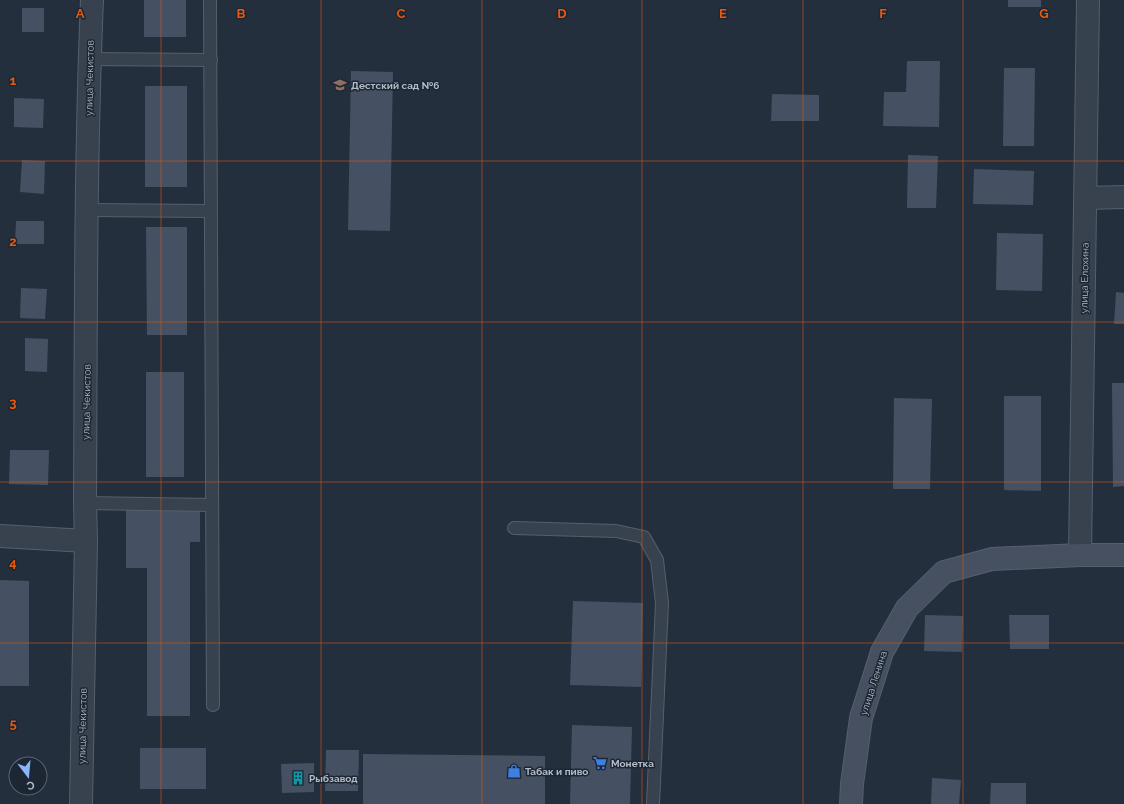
<svg xmlns="http://www.w3.org/2000/svg" width="1124" height="804" font-family="Raleway,sans-serif">
  <rect width="100%" height="100%" fill="#242f3e"/>
  <g fill="#455162">
    <rect x="144" y="0" width="42" height="37"/>
    <rect x="1008" y="0" width="33" height="7"/>
    <rect x="22" y="8" width="22" height="24"/>
    <polygon points="907,61 940,61 939,127 883,126 884,92 906,92"/>
    <polygon points="1004,68 1035,68 1034,146 1003,146"/>
    <polygon points="351,71 393,72 390,231 348,230"/>
    <rect x="145" y="86" width="42" height="101"/>
    <polygon points="772,94 819,95 819,121 771,121"/>
    <polygon points="14,98 44,99 43,128 14,127"/>
    <polygon points="908,155 938,156 936,208 907,208"/>
    <polygon points="22,160 45,161 44,194 20,192"/>
    <polygon points="974,169 1034,171 1033,205 973,204"/>
    <polygon points="16,221 44,221 44,244 15,244"/>
    <polygon points="146,227 187,227 187,335 147,335"/>
    <polygon points="997,233 1043,234 1042,291 996,290"/>
    <polygon points="21,288 47,289 45,319 20,318"/>
    <polygon points="1116,292 1124,293 1124,324 1114,324"/>
    <polygon points="25,338 48,339 47,372 25,371"/>
    <rect x="146" y="372" width="38" height="105"/>
    <polygon points="1112,383 1124,383 1124,486 1113,487"/>
    <polygon points="1004,396 1041,396 1041,491 1004,490"/>
    <polygon points="894,398 932,399 930,489 893,489"/>
    <polygon points="10,450 49,450 48,485 9,484"/>
    <polygon points="126,510 200,510 200,542 190,542 190,716 147,716 147,568 126,568"/>
    <polygon points="0,580 29,581 29,686 0,686"/>
    <polygon points="573,601 643,603 641,687 570,685"/>
    <polygon points="925,615 963,616 962,652 924,651"/>
    <polygon points="1009,615 1049,615 1049,649 1010,649"/>
    <polygon points="572,725 632,727 630,804 570,804"/>
    <rect x="140" y="748" width="66" height="41"/>
    <polygon points="326,750 359,750 358,791 325,791"/>
    <polygon points="363,754 545,756 545,804 363,804"/>
    <polygon points="314,763 314,792 282,793 281,764"/>
    <polygon points="932,778 961,780 959,804 931,804"/>
    <polygon points="991,783 1026,783 1026,804 990,804"/>
  </g>
  <g fill="none" stroke-linecap="round" stroke-linejoin="round">
    <g stroke="#565f6c" stroke-width="14">
      <g id="lane">
        <polyline points="210,0 213,705"/>
        <polyline points="89,59 211,60"/>
        <polyline points="87,210 210,211"/>
        <polyline points="85,503 212,505"/>
        <polyline points="514,528 616,531 644,537 657,560 662,603 653,804"/>
      </g>
    </g>
    <g stroke="#565f6c" stroke-width="24">
      <g id="street">
        <polyline points="1086,198 1124,197"/>
        <polyline points="0,536 86,541"/>
        <polyline points="1080,555 1088,0"/>
        <path d="M81,804L86,541L85,503C86,336 85,168 92,0"/>
      </g>
    </g>
    <g stroke="#565f6c" stroke-width="24">
      <polyline id="secondary" points="851,804 852,784 861,718 882,652 907,608 944,572 992,559 1080,555 1124,555"/>
    </g>
    <use href="#lane" stroke="#38414e" stroke-width="12"/>
    <use href="#street" stroke="#38414e" stroke-width="22"/>
    <use href="#secondary" stroke="#465061" stroke-width="22"/>
  </g>
  <path fill="none" stroke="#e8590c" stroke-width="1" stroke-opacity="0.55" d="M161,0V804M321,0V804M482,0V804M642,0V804M803,0V804M963,0V804M0,161H1124M0,322H1124M0,482H1124M0,643H1124"/>
  <defs>
    <g id="school-bare" transform="scale(1.08)"><path d="M0-5L7-2L0 1L-7-2ZM-4 1L0 2.5L4 1V4Q0 6-4 4Z" fill="#8d6e63" stroke="#1d2633" stroke-width="2.5" paint-order="stroke"/></g>
    <g id="supermarket-bare" transform="scale(1.08)"><path d="M-6-5.5h2.5l.6 2H6L4.5 2H-2.5L-4.4-4H-6ZM-1.5 3.2a1.3 1.3 0 1 0 .1 0ZM3 3.2a1.3 1.3 0 1 0 .1 0Z" fill="#3f7fe0" stroke="#1d2633" stroke-width="2.5" paint-order="stroke"/></g>
    <g id="shop-bare" transform="scale(1.08)"><path d="M-5-2.5h2.3a2.7 3.5 0 0 1 5.4 0H5L5.5 6h-11ZM-1.5-2.5h3a1.5 2.3 0 0 0-3 0Z" fill="#3f7fe0" stroke="#1d2633" stroke-width="2.5" paint-order="stroke"/></g>
    <g id="building-bare" transform="scale(1.08)"><path d="M-4-6H4V6H1V3H-1V6H-4ZM-2.5-4.3h1.7v1.8h-1.7ZM.8-4.3h1.7v1.8H.8ZM-2.5-1h1.7V.8h-1.7ZM.8-1h1.7V.8H.8Z" fill="#0f9aa8" stroke="#1d2633" stroke-width="2.5" paint-order="stroke"/></g>
  </defs>
  <g fill-rule="evenodd">
    <use href="#school-bare" x="340" y="85"/>
    <use href="#supermarket-bare" x="600" y="763"/>
    <use href="#shop-bare" x="514" y="771"/>
    <use href="#building-bare" x="298" y="778"/>
  </g>
  <g text-anchor="middle" stroke-width="3" stroke-linejoin="round" paint-order="stroke">
    <g font-size="10" fill="#b4bcc9" stroke="#1d2633">
      <text transform="translate(89 78) rotate(-89)" y="4">улица Чекистов</text>
      <text transform="translate(1084 278) rotate(-89)" y="4">улица Елохина</text>
      <text transform="translate(86 402) rotate(-89)" y="4">улица Чекистов</text>
      <text transform="translate(873 683) rotate(-72)" y="4">улица Ленина</text>
      <text transform="translate(82 726) rotate(-89)" y="4">улица Чекистов</text>
    </g>
    <g font-size="10" font-weight="bold" fill="#b4bcc9" stroke="#1d2633" text-anchor="start">
      <text x="351" y="89">Дестский сад №6</text>
      <text x="611" y="767">Монетка</text>
      <text x="525" y="775">Табак и пиво</text>
      <text x="309" y="782">Рыбзавод</text>
    </g>
  </g>
  <g font-size="13" text-anchor="middle" font-weight="bold" fill="#e8590c" stroke="#1d2633" stroke-width="3" stroke-linejoin="round" paint-order="stroke">
    <text x="80" y="18">A</text>
    <text x="241" y="18">B</text>
    <text x="401" y="18">C</text>
    <text x="562" y="18">D</text>
    <text x="723" y="18">E</text>
    <text x="883" y="18">F</text>
    <text x="1044" y="18">G</text>
    <text x="13" y="85">1</text>
    <text x="13" y="246">2</text>
    <text x="13" y="407">3</text>
    <text x="13" y="567">4</text>
    <text x="13" y="728">5</text>
  </g>
  <g transform="translate(28 776) rotate(164)"><circle r="19" fill="#1d2633" stroke="#59626f"/>
  <path d="M0-3L7 15L0 10L-7 15Z" fill="#8ab4f8"/>
  <text y="-6" font-size="11" font-weight="bold" text-anchor="middle" fill="#b4bcc9">С</text>
  </g>
</svg>
